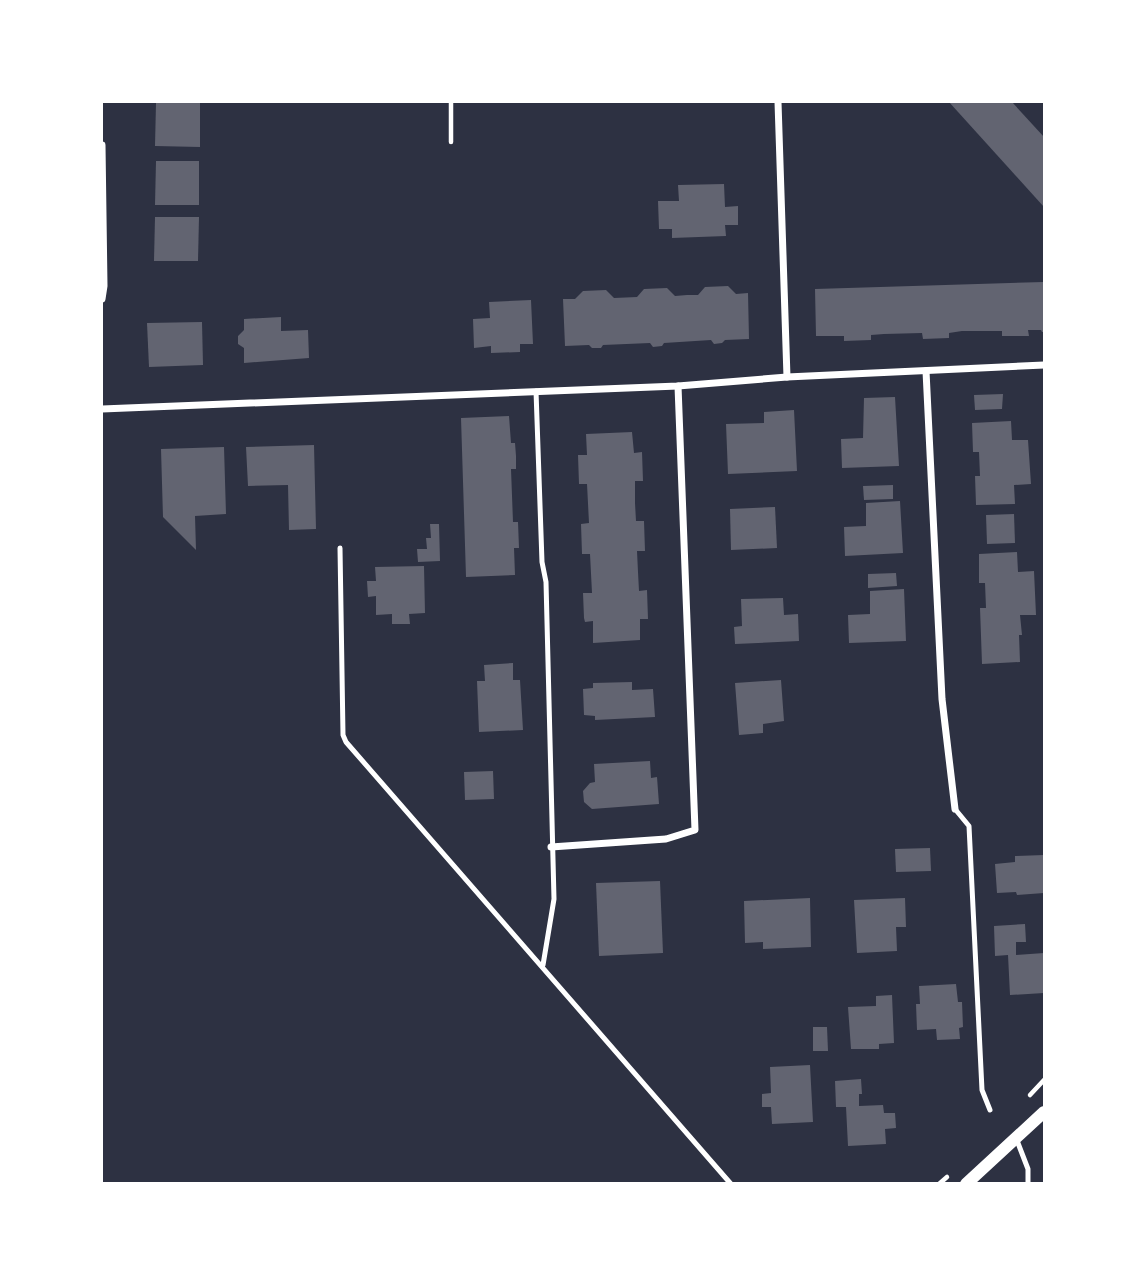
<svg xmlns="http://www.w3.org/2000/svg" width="1146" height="1285" font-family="'Noto Serif',serif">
  <rect width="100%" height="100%" fill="#2d3142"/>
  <g fill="#626471">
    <polygon points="949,102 1012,102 1044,137 1044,207"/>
    <polygon points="156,103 200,103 200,147 155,146"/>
    <polygon points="156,161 199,161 199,205 155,205"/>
    <polygon points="724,184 725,207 738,206 738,225 725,225 726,236 672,238 672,229 659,229 658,201 679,201 678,185"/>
    <polygon points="155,217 199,217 198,261 154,261"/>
    <polygon points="1044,282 1044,332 1042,332 1041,330 1028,330 1029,336 1002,336 1002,331 962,331 949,333 949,338 923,339 922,333 884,334 871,335 871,340 844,341 844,336 816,336 815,289"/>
    <polygon points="728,286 736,294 748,293 749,339 725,340 722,343 714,344 711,340 664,343 662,346 653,347 650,343 603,345 601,348 592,348 589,345 565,346 563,299 575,299 583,291 606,290 614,298 637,297 644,289 667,288 675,296 687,295 698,295 705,287"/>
    <polygon points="531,300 533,344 520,344 520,352 491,353 491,346 474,348 473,319 490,318 489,302"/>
    <polygon points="281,317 281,331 308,330 309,358 244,363 244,348 238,344 238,336 244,330 244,319"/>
    <polygon points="202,322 203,365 149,367 147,323"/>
    <polygon points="1003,394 1002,409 975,410 974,395"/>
    <polygon points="895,397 899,466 842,468 841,439 863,438 864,398"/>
    <polygon points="794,410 797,471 728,474 726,424 764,423 764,412"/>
    <polygon points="509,416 511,443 515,443 516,456 516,469 511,469 513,522 518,522 519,548 514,548 515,575 466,577 461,418"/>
    <polygon points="1011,421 1012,440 1028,440 1031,484 1014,485 1015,504 976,505 975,476 980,476 979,452 973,452 972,423"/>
    <polygon points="632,432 634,453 642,452 643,481 635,481 635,503 636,521 644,521 645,551 637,551 638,572 639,591 647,590 648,619 640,619 640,640 593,643 593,621 585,622 584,618 583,593 592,593 590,554 582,554 581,524 589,523 587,484 579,484 578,455 587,455 586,434"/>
    <polygon points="314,445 316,529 289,530 288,485 248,486 246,447"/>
    <polygon points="224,447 226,514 195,516 196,550 163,517 161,449"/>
    <polygon points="893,485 893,499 864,500 863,486"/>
    <polygon points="900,501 903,553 845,556 844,527 866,526 866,503"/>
    <polygon points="775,507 777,548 731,550 730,509"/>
    <polygon points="1014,514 1015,543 987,544 986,515"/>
    <polygon points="430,524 439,524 440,561 418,562 417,549 427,549 426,538 431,538"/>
    <polygon points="1017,552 1018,572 1034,571 1036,615 1020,615 1022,635 1019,635 1020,662 982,664 980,608 986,608 985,583 979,583 979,554"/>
    <polygon points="424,566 425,613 409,614 410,624 392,624 392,614 376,615 376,596 368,597 367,581 376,581 375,567"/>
    <polygon points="896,573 897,586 868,588 868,574"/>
    <polygon points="904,589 906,641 849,643 848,615 870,614 870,591"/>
    <polygon points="783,598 784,615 798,614 799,641 735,644 734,627 742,626 741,599"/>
    <polygon points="513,663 513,680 520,680 523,730 479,732 477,681 485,681 484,665"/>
    <polygon points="781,680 784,721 763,724 763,733 739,735 735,683"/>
    <polygon points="632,682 632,690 653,689 655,717 595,720 595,716 584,715 583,689 593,688 593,683"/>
    <polygon points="650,761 651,778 657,777 659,804 592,809 584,802 583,791 590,783 595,782 594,764"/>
    <polygon points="493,771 494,799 465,800 464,772"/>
    <polygon points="930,848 931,871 896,872 895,849"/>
    <polygon points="1044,855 1044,893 1017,895 1016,892 997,893 995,864 1015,862 1015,856"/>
    <polygon points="660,881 663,953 599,956 596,883"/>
    <polygon points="810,898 811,947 763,949 763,942 745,943 744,901"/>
    <polygon points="905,898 906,927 896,927 897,951 857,953 854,900"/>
    <polygon points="1025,924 1026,942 1016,942 1016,955 1044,953 1044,993 1010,995 1008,955 995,956 994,926"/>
    <polygon points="956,984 958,1002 962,1002 963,1027 959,1028 960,1039 937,1040 936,1029 917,1030 916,1004 920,1004 919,986"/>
    <polygon points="892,995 894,1043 879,1044 879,1049 851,1049 848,1007 876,1006 876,996"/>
    <polygon points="813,1027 827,1027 828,1051 813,1051"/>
    <polygon points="810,1065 813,1122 772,1124 771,1107 762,1107 762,1094 771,1093 770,1067"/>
    <polygon points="861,1079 862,1094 859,1094 859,1106 883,1105 884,1113 895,1113 896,1128 885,1129 886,1144 848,1146 846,1107 836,1107 835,1081"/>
  </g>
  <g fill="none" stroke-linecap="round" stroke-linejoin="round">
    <g stroke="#fff" stroke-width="4.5">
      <polyline points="451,102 451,142"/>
      <polyline points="1030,1095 1044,1080"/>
      <polyline points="939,1184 947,1177"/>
    </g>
    <g stroke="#fff" stroke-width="5">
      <polyline points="536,391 542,562 546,582 554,899 543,965"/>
      <polyline points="340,548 343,735 346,742 731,1184"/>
      <polyline points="955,809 969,826 982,1090 990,1110"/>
      <polyline points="1016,1138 1028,1169 1028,1184"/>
    </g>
    <g stroke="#fff" stroke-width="7">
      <polyline points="778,102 787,377"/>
      <polyline points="102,145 104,286 102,299"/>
      <polyline points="926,371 942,699 955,809"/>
      <polyline points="102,409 678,386 787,377 1044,365"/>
      <polyline points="551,847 666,839 695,830 678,386"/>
    </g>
    <polyline stroke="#fff" stroke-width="12" points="966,1184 1044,1112"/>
  </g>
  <rect width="1146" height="1285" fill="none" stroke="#ffffff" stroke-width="206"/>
</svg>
